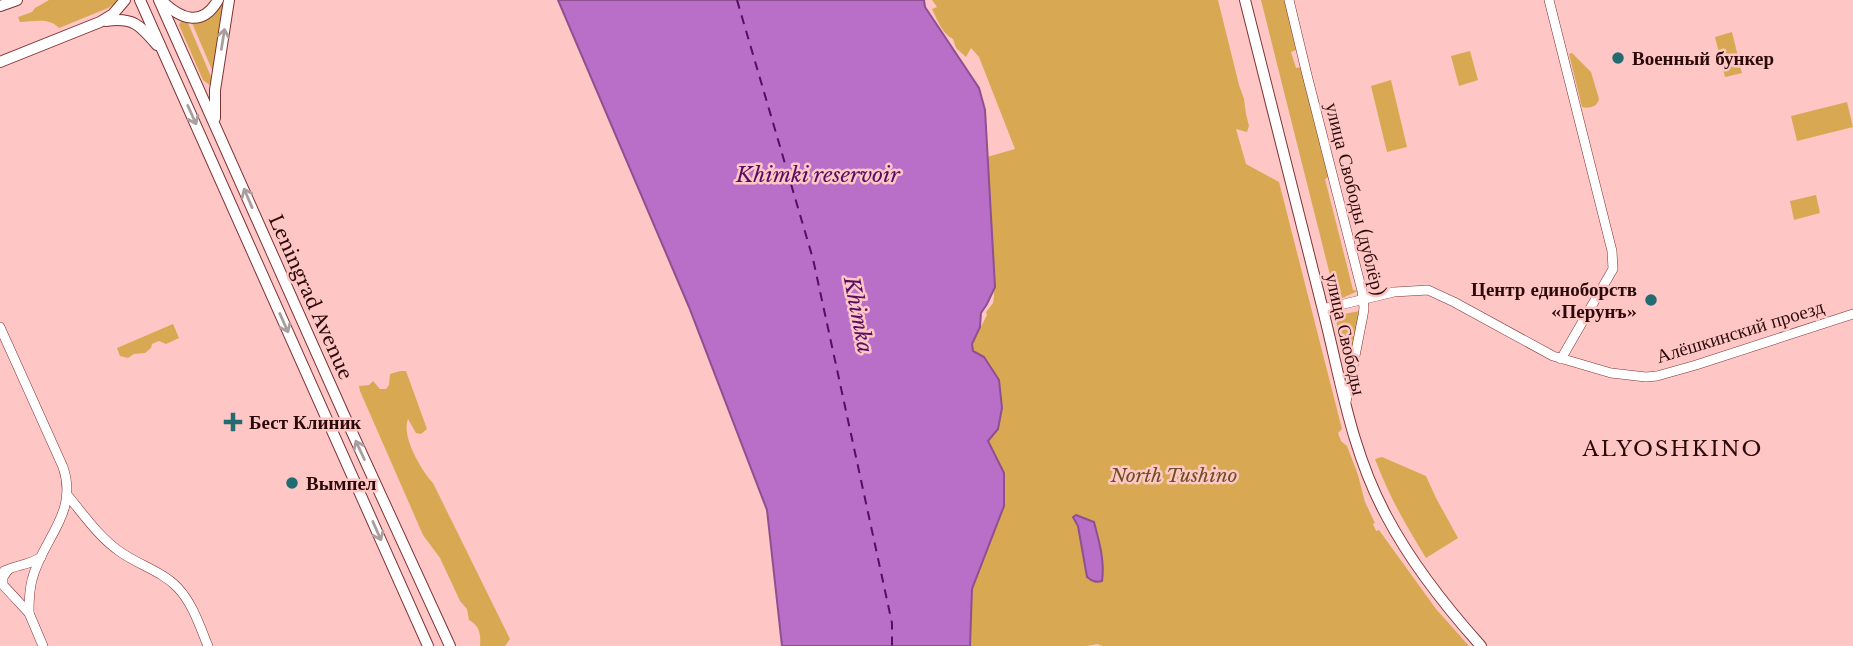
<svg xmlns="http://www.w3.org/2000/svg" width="1853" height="646" font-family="'Libre Baskerville',serif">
  <rect width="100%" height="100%" fill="#fec6c4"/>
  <g fill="#d8a952">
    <path d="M49,0H120L108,8L59,28C48,17 34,22 20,22L18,17L32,12L35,8Z"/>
    <polygon points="223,0 225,0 213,72 192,23 213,15"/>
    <path d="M932,0H1218L1239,85L1244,99L1246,114L1249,126L1247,132L1236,129L1246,164L1279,182L1342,429L1338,433L1341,441L1347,446L1358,475L1365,502L1375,523L1373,524L1376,531L1379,530L1436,609L1469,646H1102L1098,644L1086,646H970L972,589L1004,506L993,454L988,441L998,429L1002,408L984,357L973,351L972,344L987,315L986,312L993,303L994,296L987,157L1015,149L979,57L971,48L966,57L956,48L953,39C942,34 937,19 932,9L937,7Z"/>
    <polygon points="1261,0 1285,0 1296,50 1291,52 1296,68 1301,67 1329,177 1325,179 1353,290 1358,291 1340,299 1336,299"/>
    <polygon points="181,21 188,23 212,79 211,86 203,80 179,25"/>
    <polygon points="1732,32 1742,73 1725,77 1715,37"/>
    <polygon points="1470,51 1478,80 1459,86 1451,56"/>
    <path d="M1572,53L1591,72L1599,99C1597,107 1589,109 1582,107L1569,54Z"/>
    <polygon points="1391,80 1407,147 1387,152 1371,86"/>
    <polygon points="1847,102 1853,127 1797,141 1791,116"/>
    <polygon points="1816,195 1820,213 1794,220 1790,201"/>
    <polygon points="1360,311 1352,350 1348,352 1343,350 1336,321 1338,315"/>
    <polygon points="173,324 179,338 166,344 159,341 152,344 151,348 145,353 134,354 128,358 120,356 117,348"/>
    <path d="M400,371H406L427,429L421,434L416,433L408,419C401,436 421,470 433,483L510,639L505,646H480C481,635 480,626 469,620L467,609L460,601L440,558L423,535L360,391L359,386L369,385L373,381L380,389H386L389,385L390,374Z"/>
    <path d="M1382,457L1426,476L1436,498L1458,538L1426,558C1405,524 1389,496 1375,459Z"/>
  </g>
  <g fill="#b96ec8" stroke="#8e5090" stroke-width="2">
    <polygon points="558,0 924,0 925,7 979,88 985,110 995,287 987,304 981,313 980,327 972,344 973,351 984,357 999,380 1002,408 998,429 988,441 1004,473 1004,506 972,589 970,646 782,646 767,510 689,307"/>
    <path d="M1076,515L1094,522C1099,541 1105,561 1102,581C1096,583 1092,581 1087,577L1078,526L1073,517Z"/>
  </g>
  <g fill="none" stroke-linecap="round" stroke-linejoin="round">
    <polyline stroke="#560d63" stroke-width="2" stroke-dasharray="9 7" stroke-linecap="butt" points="737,0 813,259 892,623 892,646"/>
    <g stroke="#803335" stroke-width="10">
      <g id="minor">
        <polyline points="1289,0 1307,75 1362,291 1364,308 1363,315 1346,402"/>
        <polyline points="1549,0 1612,251 1613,269 1561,359"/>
        <polyline points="1323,309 1394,292 1428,290 1454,302 1553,356 1611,373 1646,377 1657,376 1696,365 1853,314"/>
        <path d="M0,327L63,467C79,514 42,539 32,580C29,591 29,602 29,613"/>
        <path d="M68,496C84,515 98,536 119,551C138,565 162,571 178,588C193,604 200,627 208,646"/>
        <polyline points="8,570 3,577 3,585 29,613 43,646"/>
        <path d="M4,571C16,565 30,565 41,557"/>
      </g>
    </g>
    <g stroke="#803335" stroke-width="12">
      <g id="major">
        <polyline points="140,0 428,646"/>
        <polyline points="159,0 345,417 450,646"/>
        <path d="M161,0C180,19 202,28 218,0"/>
        <path d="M1245,0C1271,103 1297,206 1323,310C1341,381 1351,451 1387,517C1412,564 1446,607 1481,646"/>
        <polyline points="0,6 17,0"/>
        <path d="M106,21C133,17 140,25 157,45"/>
        <polyline points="0,62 100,22 113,14 125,0"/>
        <polyline points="215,118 215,90 229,0"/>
      </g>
    </g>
    <use href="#minor" stroke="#fff" stroke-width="9"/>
    <use href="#major" stroke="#fff" stroke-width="10"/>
  </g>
  <defs><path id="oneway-shaft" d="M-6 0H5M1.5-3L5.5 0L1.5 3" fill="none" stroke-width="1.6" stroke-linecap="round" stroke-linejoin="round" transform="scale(1.75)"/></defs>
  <g stroke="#aa9d9e">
    <use href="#oneway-shaft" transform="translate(223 39) rotate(-81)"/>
    <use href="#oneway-shaft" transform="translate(192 115) rotate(66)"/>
    <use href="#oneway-shaft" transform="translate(248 198) rotate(-113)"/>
    <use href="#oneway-shaft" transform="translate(284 323) rotate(66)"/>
    <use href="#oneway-shaft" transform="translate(360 450) rotate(-115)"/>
    <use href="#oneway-shaft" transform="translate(377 531) rotate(66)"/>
  </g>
  <g fill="#206c71" stroke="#fec6c4" stroke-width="2.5">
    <circle cx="1618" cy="58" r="7"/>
    <circle cx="1651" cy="300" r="7"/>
    <path d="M229.5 411.5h7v7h7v7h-7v7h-7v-7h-7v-7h7z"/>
    <circle cx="292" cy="483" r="7"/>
  </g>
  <g text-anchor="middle" stroke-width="5" stroke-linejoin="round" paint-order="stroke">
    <g font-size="19" font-weight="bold" fill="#2b0a0c" stroke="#fec6c4" text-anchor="start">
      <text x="1632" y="65">Военный бункер</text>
      <text x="1637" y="296" text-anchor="end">Центр единоборств<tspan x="1637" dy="22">«Перунъ»</tspan></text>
      <text x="249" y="429">Бест Клиник</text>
      <text x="306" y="490">Вымпел</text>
    </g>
    <g font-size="19" fill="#2b0a0c" stroke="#fec6c4">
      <text transform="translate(1356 199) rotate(76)" y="7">улица Свободы (дублёр)</text>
      <text transform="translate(311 297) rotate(66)" y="7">Leningrad Avenue</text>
      <text transform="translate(1740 331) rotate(-17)" y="7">Алёшкинский проезд</text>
      <text transform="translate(1346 334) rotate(77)" y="7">улица Свободы</text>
    </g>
    <g font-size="19" font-style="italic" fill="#6b5122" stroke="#fec6c4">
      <text x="1174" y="482">North Tushino</text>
    </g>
    <g font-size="21" font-style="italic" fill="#560d63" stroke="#fec6c4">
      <text x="818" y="182">Khimki reservoir</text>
      <text transform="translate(858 315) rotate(79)" y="7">Khimka</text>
    </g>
    <g font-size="21" letter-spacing="2" fill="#2b0a0c" stroke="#fec6c4">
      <text x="1673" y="456">ALYOSHKINO</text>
    </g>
  </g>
</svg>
